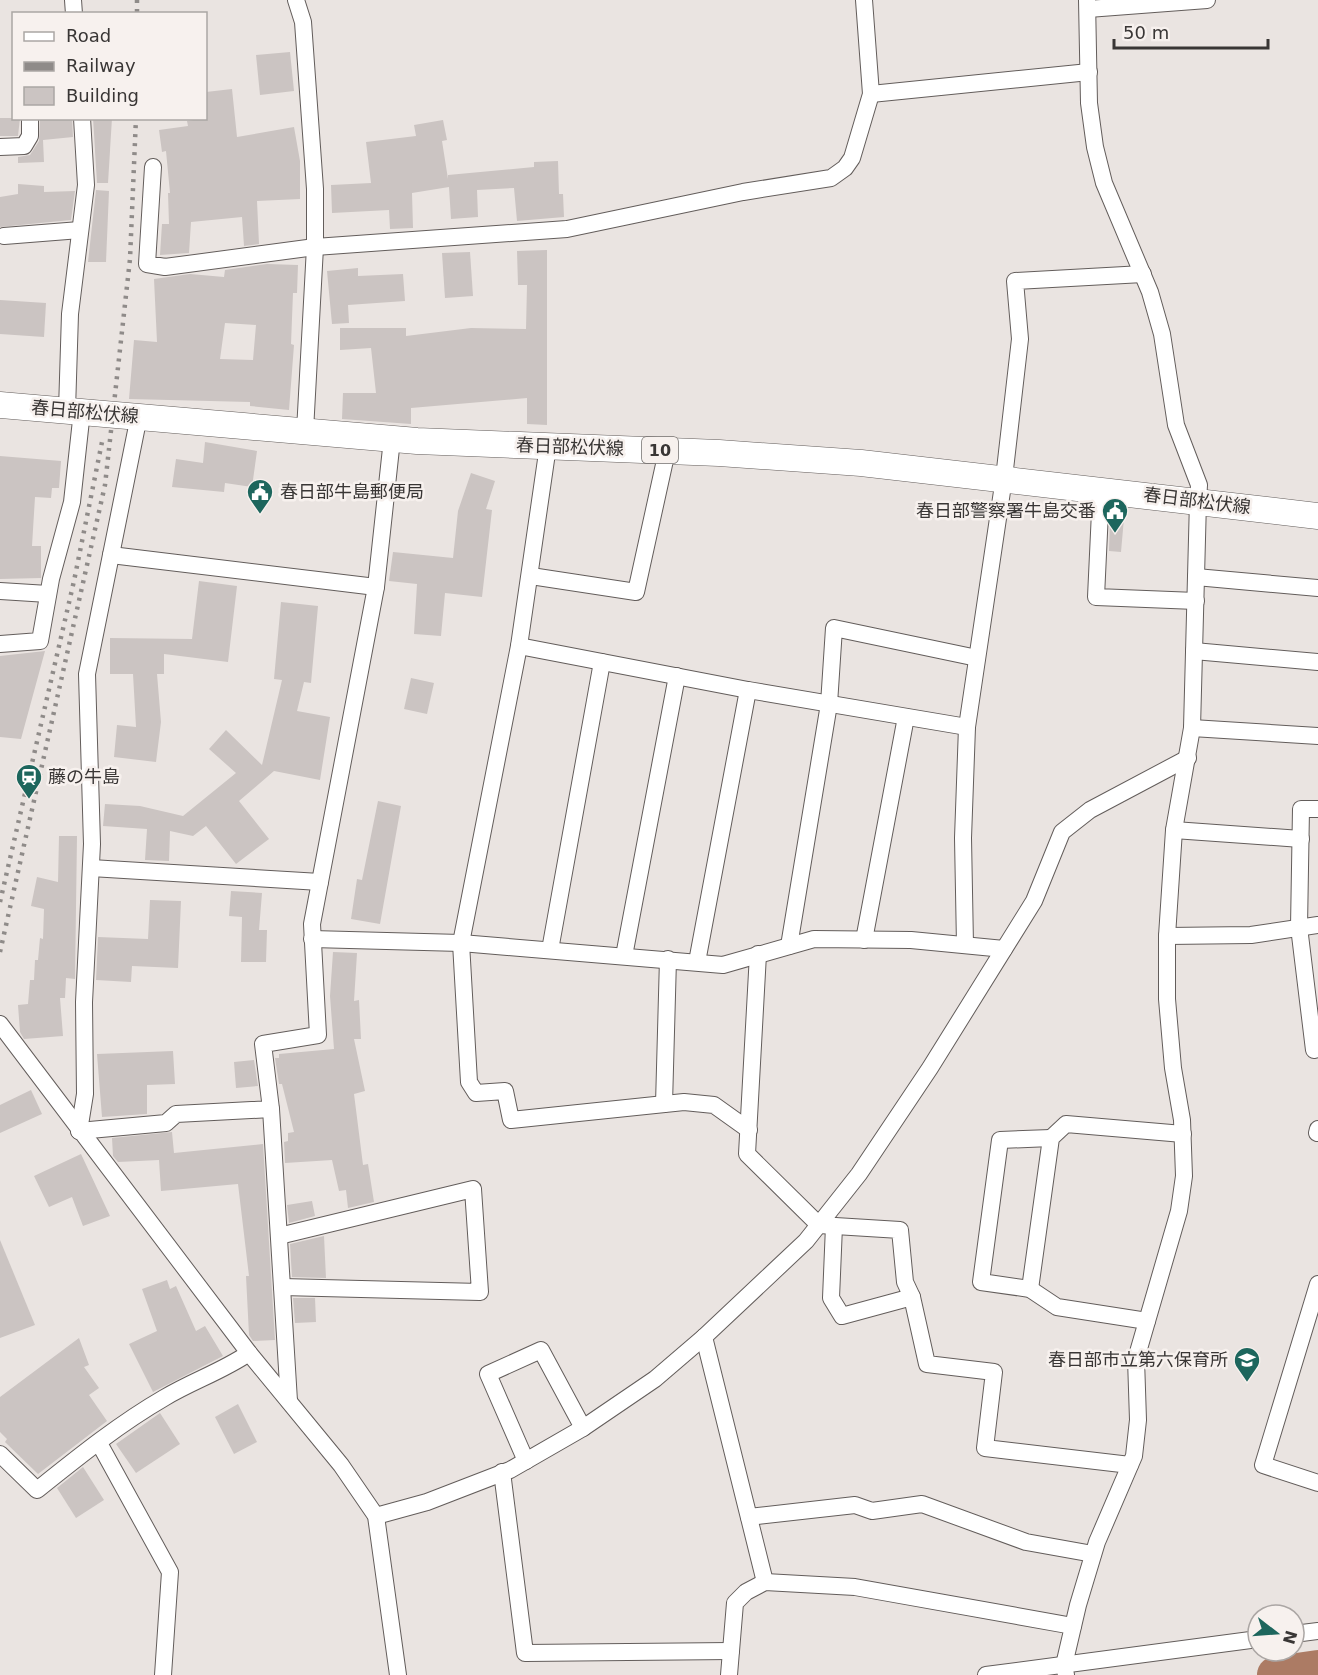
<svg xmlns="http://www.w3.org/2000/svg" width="1318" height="1675" font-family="'DejaVu Sans','Noto Sans JP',sans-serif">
  <rect width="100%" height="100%" fill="#eae4e1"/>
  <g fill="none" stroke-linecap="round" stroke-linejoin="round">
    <polyline stroke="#ac7b64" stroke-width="38" points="1276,1675 1318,1669"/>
  </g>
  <g fill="#cbc4c2" fill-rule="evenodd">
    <polygon points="290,52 294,91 260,95 256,55"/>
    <polygon points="232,89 237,137 294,127 300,161 300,199 257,201 259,244 244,246 242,217 191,222 189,253 160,255 162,224 169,224 168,193 170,193 166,151 162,152 159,130 188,126 187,121 206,118 206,92"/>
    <polygon points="0,118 20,118 18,136 0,136"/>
    <polygon points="40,118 72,118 73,137 43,140 44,162 18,163 18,157 30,155 39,141"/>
    <polygon points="93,118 112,118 108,183 97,183"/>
    <polygon points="443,120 447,140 442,141 448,179 448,175 534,167 534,162 558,161 559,194 563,194 564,217 517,221 514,188 477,190 478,217 451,219 449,187 412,193 413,228 390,229 389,210 332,213 331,185 371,183 366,142 416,136 414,125"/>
    <polygon points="18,184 44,186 44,192 75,191 71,220 0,227 0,197 18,194"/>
    <polygon points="96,190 109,191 106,262 88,262"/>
    <polygon points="547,250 547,425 527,424 527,398 411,408 411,424 342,419 343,393 376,393 371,348 340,350 340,328 406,328 406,336 471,328 526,329 527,285 518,285 517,251"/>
    <polygon points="470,252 473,296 445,298 442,253"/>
    <path d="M267,264L298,265L297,293H293L291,344L294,345L289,410L250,406V402L129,399L134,340L157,342L154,279L190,274L224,277L225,270ZM225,323L256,325L253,360L220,359Z"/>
    <polygon points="358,268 358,276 403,274 405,301 348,305 349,323 332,324 327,271"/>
    <polygon points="0,300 46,303 44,337 0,334"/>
    <polygon points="205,442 257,451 252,487 225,483 224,492 172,487 176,459 203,463"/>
    <polygon points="0,456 61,461 59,488 52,488 51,498 35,497 32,546 41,546 41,578 0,579"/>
    <polygon points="471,473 495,481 486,509 492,510 482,597 445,593 441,636 414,634 417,584 389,581 393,552 453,558 458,511"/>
    <polygon points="1110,517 1124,518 1121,552 1109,551"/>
    <polygon points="199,581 237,586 228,662 164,654 164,674 157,674 161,722 156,762 114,757 117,725 136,727 133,674 110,674 110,638 192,639"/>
    <polygon points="281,602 318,606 311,683 304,682 297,711 330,717 320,780 274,771 239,801 269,839 236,864 206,826 193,836 170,831 169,861 145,860 147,829 103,826 105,804 140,806 183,816 236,773 209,749 226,730 262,765 282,680 274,679"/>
    <polygon points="45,651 21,739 0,737 0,656"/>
    <polygon points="411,678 434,683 427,714 404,709"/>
    <polygon points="378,801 401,806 380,924 351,919 357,879 362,880"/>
    <polygon points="59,836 77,836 75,979 66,978 65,998 60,998 63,1036 24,1039 20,1032 18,1005 28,1004 30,980 34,980 35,960 38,960 40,938 43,939 44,909 31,906 37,877 58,882"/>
    <polygon points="231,891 262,893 259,930 267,930 266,962 241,962 242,917 229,916"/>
    <polygon points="150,900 181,901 178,968 132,966 131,982 96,980 98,937 148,939"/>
    <polygon points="333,952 357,953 354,1001 359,1000 361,1039 354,1039 365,1091 354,1094 363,1165 368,1164 374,1202 348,1208 346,1190 339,1191 332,1160 285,1163 284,1142 288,1141 288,1133 294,1132 282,1084 279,1084 275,1058 279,1058 279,1054 334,1049 330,996"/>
    <polygon points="173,1051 175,1084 147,1085 147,1114 102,1117 97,1054"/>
    <polygon points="254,1060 258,1086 236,1088 234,1062"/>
    <polygon points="31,1090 42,1114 0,1133 0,1105"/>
    <polygon points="172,1132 174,1153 263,1144 275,1340 253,1341 249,1335 246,1276 249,1276 238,1184 161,1191 159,1160 118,1162 113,1156 112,1138"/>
    <polygon points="81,1154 110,1216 83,1226 72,1197 49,1207 34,1176"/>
    <polygon points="312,1201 315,1216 289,1223 287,1205"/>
    <polygon points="324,1236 326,1278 292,1277 290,1244"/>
    <polygon points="0,1240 35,1325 0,1338"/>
    <polygon points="167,1280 170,1289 176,1286 196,1331 205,1326 223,1356 153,1392 129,1344 157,1331 142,1289"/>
    <polygon points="293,1298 315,1298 316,1322 295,1323"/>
    <polygon points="79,1338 89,1365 84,1367 99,1388 89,1395 107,1421 38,1474 5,1442 7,1439 0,1432 0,1397"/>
    <polygon points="238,1404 257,1442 234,1454 215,1417"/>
    <polygon points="160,1413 180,1444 136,1473 116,1444"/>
    <polygon points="83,1467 104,1500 76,1518 57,1488"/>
  </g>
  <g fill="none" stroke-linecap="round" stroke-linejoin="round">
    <g stroke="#635d5b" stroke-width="18">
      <g id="minor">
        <polyline points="73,0 74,14"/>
        <polyline points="296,0 303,22 315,189 315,247 305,431"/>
        <polyline points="1088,9 1207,0"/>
        <polyline points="871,94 1089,72"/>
        <polyline points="0,147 24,146 30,136 30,118"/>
        <polyline points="153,167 147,264 165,267 315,247 567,229 743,192 831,178 845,168 852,158 871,94 864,0"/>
        <polyline points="4,236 80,230"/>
        <polyline points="67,410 70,314 86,185 82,118"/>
        <polyline points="548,446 519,646 461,943 469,1082 476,1093 505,1091 511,1120 684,1102 714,1105 749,1130"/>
        <polyline points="1101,490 1096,597 1196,601"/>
        <polyline points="111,555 376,587"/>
        <polyline points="531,576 636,592 667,451"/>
        <polyline points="1196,577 1318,588"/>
        <polyline points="0,591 48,594"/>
        <polyline points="0,644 40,641 51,579 72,502 82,411"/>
        <polyline points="519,646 748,690 967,727"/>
        <polyline points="1194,651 1318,662"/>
        <polyline points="1192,728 1318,736"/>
        <polyline points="1318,809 1301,809 1299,927 1314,1050 1318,1049"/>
        <polyline points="1174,830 1301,839"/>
        <polyline points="91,868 320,882"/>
        <polyline points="1167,936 1251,935 1318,925"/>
        <polyline points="312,939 461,943 723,965 814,939 911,940 1004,949"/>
        <polyline points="864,940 906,717"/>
        <polyline points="965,945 963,838 967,727 1004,478 1020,339 1015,281 1143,274"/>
        <polyline points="789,946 829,704 834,628 977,658"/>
        <polyline points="550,950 602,662"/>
        <polyline points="758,954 747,1154 819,1225 900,1230 905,1282 912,1297 927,1364 994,1372 985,1448 1130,1465"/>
        <polyline points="624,956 677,676"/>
        <polyline points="697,962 748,690"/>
        <polyline points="0,1024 249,1353 341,1465 376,1516 398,1675"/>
        <polyline points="664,1104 668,959"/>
        <polyline points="271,1109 289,1401"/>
        <polyline points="79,1131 166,1123 176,1114 271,1109 263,1044 318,1035 312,924 376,587 392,439"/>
        <polyline points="79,1131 85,1094 84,1002 92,844 87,674 139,416"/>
        <polyline points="1317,1133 1318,1129"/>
        <polyline points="1051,1138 1000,1140 981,1282 1030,1289 1057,1307 1147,1321"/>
        <polyline points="834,1226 831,1298 842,1316 912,1297"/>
        <polyline points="279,1236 473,1189 480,1292 282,1287"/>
        <polyline points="1318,1284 1263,1465 1318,1483"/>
        <polyline points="1030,1289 1051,1138 1066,1124 1183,1134"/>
        <polyline points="704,1337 765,1582"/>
        <polyline points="99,1443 170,1572 163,1675"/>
        <path d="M0,1454L37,1490C77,1458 119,1424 164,1398C192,1381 221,1372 249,1353"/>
        <polyline points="526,1461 488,1374 541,1350 583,1428"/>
        <polyline points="502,1472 525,1653 731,1651"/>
        <polyline points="376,1516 427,1502 510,1470 583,1428 655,1379 704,1337 806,1241 859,1174 930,1068 1034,901 1062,832 1090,810 1188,758"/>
        <polyline points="749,1517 855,1505 872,1511 922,1504 1026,1542 1093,1554"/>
        <polyline points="1294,1634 1318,1631"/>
        <polyline points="729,1675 735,1603 746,1592 765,1582 855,1587 1073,1626"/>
        <polyline points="986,1675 1258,1639"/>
        <polyline points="1066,1675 1064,1665 1078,1605 1097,1542 1134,1456 1138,1420 1136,1359 1179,1211 1184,1176 1182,1120 1173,1068 1167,999 1167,936 1174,830 1192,728 1198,501 1199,485 1176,425 1162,334 1150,292 1104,183 1095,147 1089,103 1087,0"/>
      </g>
    </g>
    <g stroke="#635d5b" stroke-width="27">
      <polyline id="primary" points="0,405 417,441 719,453 861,463 1318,516"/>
    </g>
    <use href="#minor" stroke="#fff" stroke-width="16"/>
    <use href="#primary" stroke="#fff" stroke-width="26"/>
    <g stroke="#8f8b89" stroke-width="4.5" stroke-dasharray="3 6" stroke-linecap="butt">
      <polyline points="137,0 137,14"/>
      <polyline points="0,902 74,581 103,437"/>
      <polyline points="0,952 105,485 130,259 136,118"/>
    </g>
  </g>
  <defs>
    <g id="civic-pin" transform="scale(1.35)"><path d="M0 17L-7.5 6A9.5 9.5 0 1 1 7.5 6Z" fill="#1d665d" stroke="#f7f1ee"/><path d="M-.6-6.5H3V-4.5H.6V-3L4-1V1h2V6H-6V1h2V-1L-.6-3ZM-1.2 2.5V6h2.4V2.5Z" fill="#fff"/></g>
    <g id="station-pin" transform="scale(1.35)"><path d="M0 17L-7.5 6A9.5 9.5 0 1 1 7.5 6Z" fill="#1d665d" stroke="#f7f1ee"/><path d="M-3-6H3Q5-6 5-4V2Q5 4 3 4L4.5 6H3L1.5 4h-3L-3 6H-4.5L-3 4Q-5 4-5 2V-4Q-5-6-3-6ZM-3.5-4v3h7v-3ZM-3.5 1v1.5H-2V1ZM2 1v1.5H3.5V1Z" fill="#fff"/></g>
    <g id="school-pin" transform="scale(1.35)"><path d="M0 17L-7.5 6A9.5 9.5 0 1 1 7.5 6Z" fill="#1d665d" stroke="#f7f1ee"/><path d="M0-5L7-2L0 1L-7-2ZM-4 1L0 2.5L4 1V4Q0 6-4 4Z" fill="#fff"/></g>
  </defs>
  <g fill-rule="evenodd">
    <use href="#civic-pin" x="260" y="492"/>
    <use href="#civic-pin" x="1115" y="511"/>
    <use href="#station-pin" x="29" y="777"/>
    <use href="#school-pin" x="1247" y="1360"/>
  </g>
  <g text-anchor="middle" stroke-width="5" stroke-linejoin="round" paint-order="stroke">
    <rect fill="#f7f1ee" stroke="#726e6c" stroke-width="1.5" x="642" y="437" width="36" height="26" rx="4.5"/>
    <g font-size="16" font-weight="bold" fill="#393635">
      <text x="660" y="456">10</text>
    </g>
    <g font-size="18" fill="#393635" stroke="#f7f1ee">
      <text transform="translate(85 412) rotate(5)" y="6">春日部松伏線</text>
      <text transform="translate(570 447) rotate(2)" y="6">春日部松伏線</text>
      <text transform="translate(1197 501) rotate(7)" y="6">春日部松伏線</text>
    </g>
    <g font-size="18" fill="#393635" stroke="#f7f1ee" text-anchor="start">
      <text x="280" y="498">春日部牛島郵便局</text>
      <text x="1096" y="517" text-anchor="end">春日部警察署牛島交番</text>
      <text x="48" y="783">藤の牛島</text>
      <text x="1228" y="1366" text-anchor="end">春日部市立第六保育所</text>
    </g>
  </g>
  <rect x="12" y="12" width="195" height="108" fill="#f7f1ee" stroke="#aba6a4" stroke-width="1.5"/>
  <rect x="24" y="32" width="30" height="9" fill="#ffffff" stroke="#aba6a4" stroke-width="1.5"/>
  <text x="66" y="42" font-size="18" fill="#393635">Road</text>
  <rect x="24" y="62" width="30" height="9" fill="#8f8b89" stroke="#aba6a4" stroke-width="1.5"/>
  <text x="66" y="72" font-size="18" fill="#393635">Railway</text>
  <rect x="24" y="87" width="30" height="18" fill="#cbc4c2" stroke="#aba6a4" stroke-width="1.5"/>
  <text x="66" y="102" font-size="18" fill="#393635">Building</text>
  <g transform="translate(1276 1633) rotate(107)"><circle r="28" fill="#f7f1ee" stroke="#aba6a4" stroke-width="1.5"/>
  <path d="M0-4.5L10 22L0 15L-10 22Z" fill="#1d665d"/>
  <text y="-9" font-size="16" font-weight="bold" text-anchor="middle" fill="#393635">N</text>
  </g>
  <path d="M1114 39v9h154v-9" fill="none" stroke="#393635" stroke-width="3"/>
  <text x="1123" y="39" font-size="18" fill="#393635" stroke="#f7f1ee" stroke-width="4.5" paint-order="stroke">50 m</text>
</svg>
